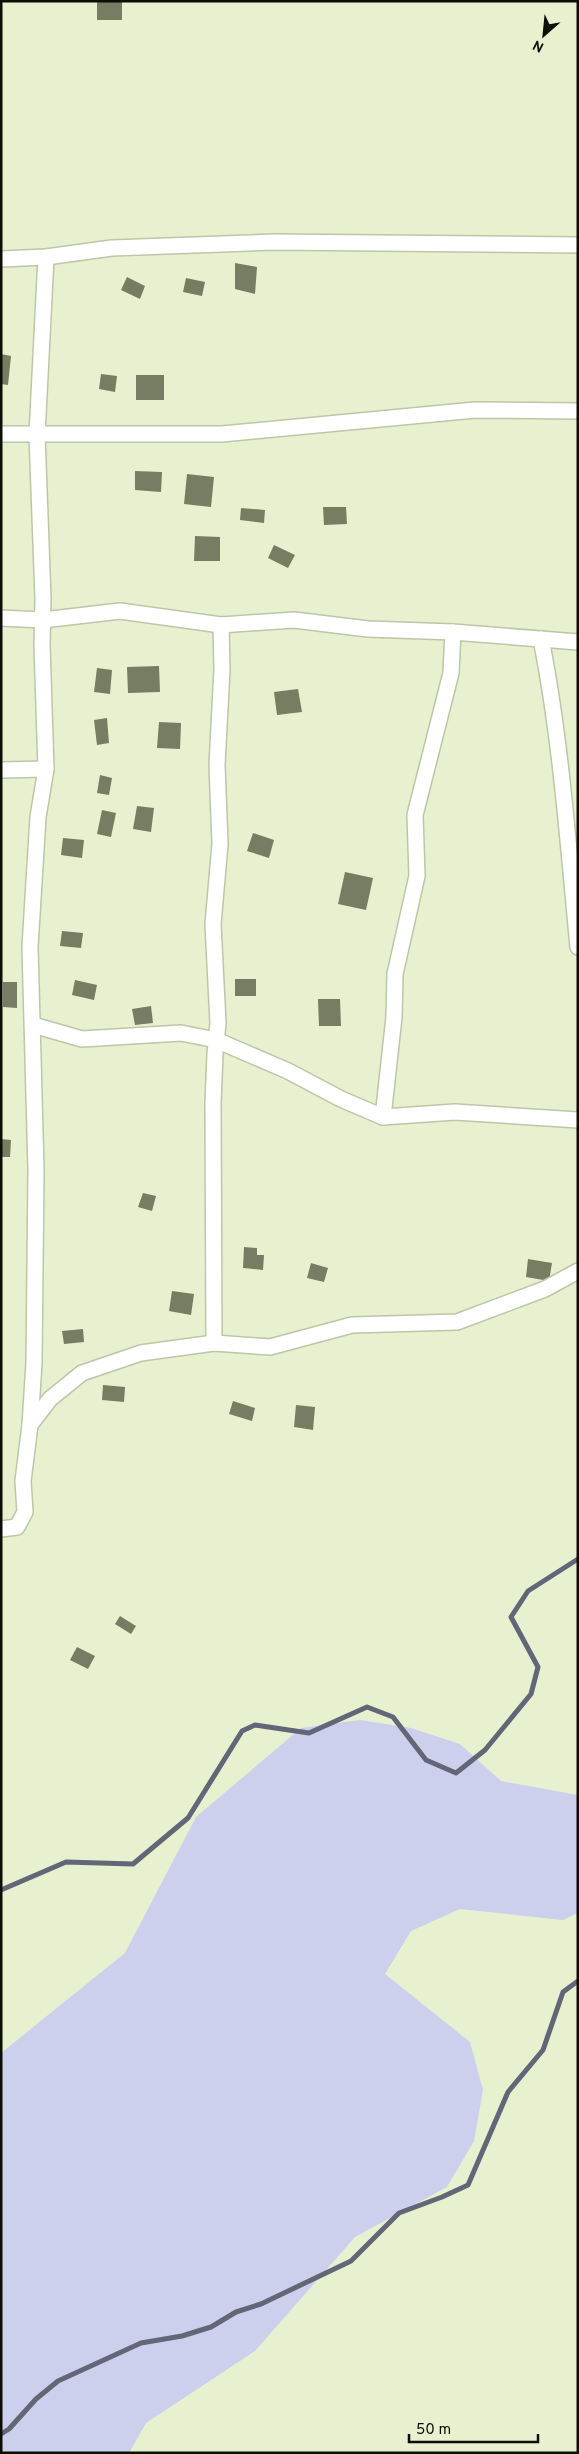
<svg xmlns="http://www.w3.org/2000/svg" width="579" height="2454" font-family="Overpass,sans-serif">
  <rect width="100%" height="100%" fill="#e7f1d0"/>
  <polygon fill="#ccd0ed" points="360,1720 411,1728 460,1744 501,1781 578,1795 578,1913 563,1920 460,1909 411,1931 385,1974 470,2042 483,2090 474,2141 447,2187 355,2237 255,2351 146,2423 129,2453 1,2453 1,2053 125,1953 196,1817 301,1728"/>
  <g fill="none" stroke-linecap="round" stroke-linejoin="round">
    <g stroke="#636676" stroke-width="5">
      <polyline points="1,1890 66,1862 133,1864 188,1818 242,1731 255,1725 309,1733 367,1707 393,1717 426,1760 456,1773 485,1750 531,1694 538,1667 511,1617 528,1591 578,1559"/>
      <polyline points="1,2434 9,2429 36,2399 58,2381 141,2343 182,2336 211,2327 236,2312 261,2304 351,2261 399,2213 442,2197 468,2185 508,2092 543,2050 563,1992 578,1981"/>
    </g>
  </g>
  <g fill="#757d62">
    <rect x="97" y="1" width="25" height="19"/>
    <polygon points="235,263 257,267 255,294 235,289"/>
    <polygon points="127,277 145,286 140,299 121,290"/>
    <polygon points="186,278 205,282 202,296 183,292"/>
    <polygon points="1,354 11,356 8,385 1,384"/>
    <polygon points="101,374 117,376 115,392 99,389"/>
    <rect x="136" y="375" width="28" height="25"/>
    <polygon points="135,471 162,472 161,492 135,490"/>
    <polygon points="187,474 214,477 211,507 184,504"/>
    <polygon points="323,507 346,507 347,524 324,525"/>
    <polygon points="241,508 265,510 264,523 240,520"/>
    <polygon points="195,536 220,537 220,561 194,561"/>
    <polygon points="274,545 295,555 288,568 268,558"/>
    <polygon points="159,666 160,692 128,693 127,667"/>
    <polygon points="97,668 112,670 110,694 94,692"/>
    <polygon points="298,689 302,712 277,715 274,692"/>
    <polygon points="107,718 109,743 97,745 94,720"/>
    <polygon points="159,722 181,723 180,749 157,748"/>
    <polygon points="100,775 112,778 109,795 97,793"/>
    <polygon points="137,806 154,808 151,832 133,829"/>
    <polygon points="102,810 116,813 111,837 97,834"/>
    <polygon points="253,833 274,840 269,858 247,851"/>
    <polygon points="63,838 84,840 82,858 61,855"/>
    <polygon points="345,872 373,878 366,910 338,904"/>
    <polygon points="62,931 83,933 81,948 60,946"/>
    <rect x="235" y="979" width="21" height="17"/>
    <polygon points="75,980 97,985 94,1000 72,995"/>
    <polygon points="3,982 17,982 17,1008 3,1007"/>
    <polygon points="318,999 340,999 341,1026 319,1026"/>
    <polygon points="151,1006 153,1023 135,1025 132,1009"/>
    <polygon points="1,1139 11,1140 10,1157 1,1157"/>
    <polygon points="143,1193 156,1196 152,1211 138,1207"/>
    <polygon points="244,1247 257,1248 257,1255 264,1255 263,1270 243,1268"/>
    <polygon points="528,1259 552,1263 549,1281 526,1277"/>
    <polygon points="311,1263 328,1268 324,1282 307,1278"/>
    <polygon points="172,1291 194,1294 191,1315 169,1311"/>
    <polygon points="83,1329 84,1342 64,1344 62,1331"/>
    <polygon points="103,1385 125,1387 124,1402 102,1400"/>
    <polygon points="233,1401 255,1408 252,1421 229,1414"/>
    <polygon points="296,1405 315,1407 313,1430 294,1427"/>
    <polygon points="120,1616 136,1626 131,1634 115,1624"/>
    <polygon points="77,1647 95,1656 88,1669 70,1660"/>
  </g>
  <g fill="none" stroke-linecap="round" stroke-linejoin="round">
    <g stroke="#bdc6a6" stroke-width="18">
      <g id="street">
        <polyline points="1,259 46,257 112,248 273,242 578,245"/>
        <polyline points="1,434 222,434 475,410 578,411"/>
        <polyline points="1,618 43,620 120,611 221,625 294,620 368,629 453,632 578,642"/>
        <path d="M541,639C561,740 568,844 578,947"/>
        <polyline points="1,770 46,769"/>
        <polyline points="33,1025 82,1039 181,1033 216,1040 288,1071 341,1099 383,1117 455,1112 578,1120"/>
        <polyline points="383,1117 394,1017 395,974 417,876 415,815 451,673 453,632"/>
        <polyline points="214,1343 213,1103 215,1054 218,1023 213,924 220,844 217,765 222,669 221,625"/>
        <polyline points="30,1425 50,1399 82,1373 141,1353 214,1343 270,1347 352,1325 457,1322 545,1289 578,1271"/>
        <polyline points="1,1529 17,1527 25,1512 23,1481 30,1425 34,1363 36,1170 30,947 38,817 46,769 42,645 43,598 37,435 46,257"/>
      </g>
    </g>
    <use href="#street" stroke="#fff" stroke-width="15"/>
  </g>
  <rect width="579" height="2454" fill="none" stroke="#0c0f05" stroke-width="5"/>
  <g transform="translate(544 35) rotate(207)" stroke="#e7f1d0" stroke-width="4" paint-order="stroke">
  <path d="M0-4L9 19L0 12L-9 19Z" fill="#0c0f05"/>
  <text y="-8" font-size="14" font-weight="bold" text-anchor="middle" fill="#0c0f05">N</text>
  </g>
  <path d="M409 2434v8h129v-8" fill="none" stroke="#0c0f05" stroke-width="2.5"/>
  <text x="416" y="2434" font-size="15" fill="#0c0f05" stroke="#e7f1d0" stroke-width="4" paint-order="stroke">50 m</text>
</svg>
